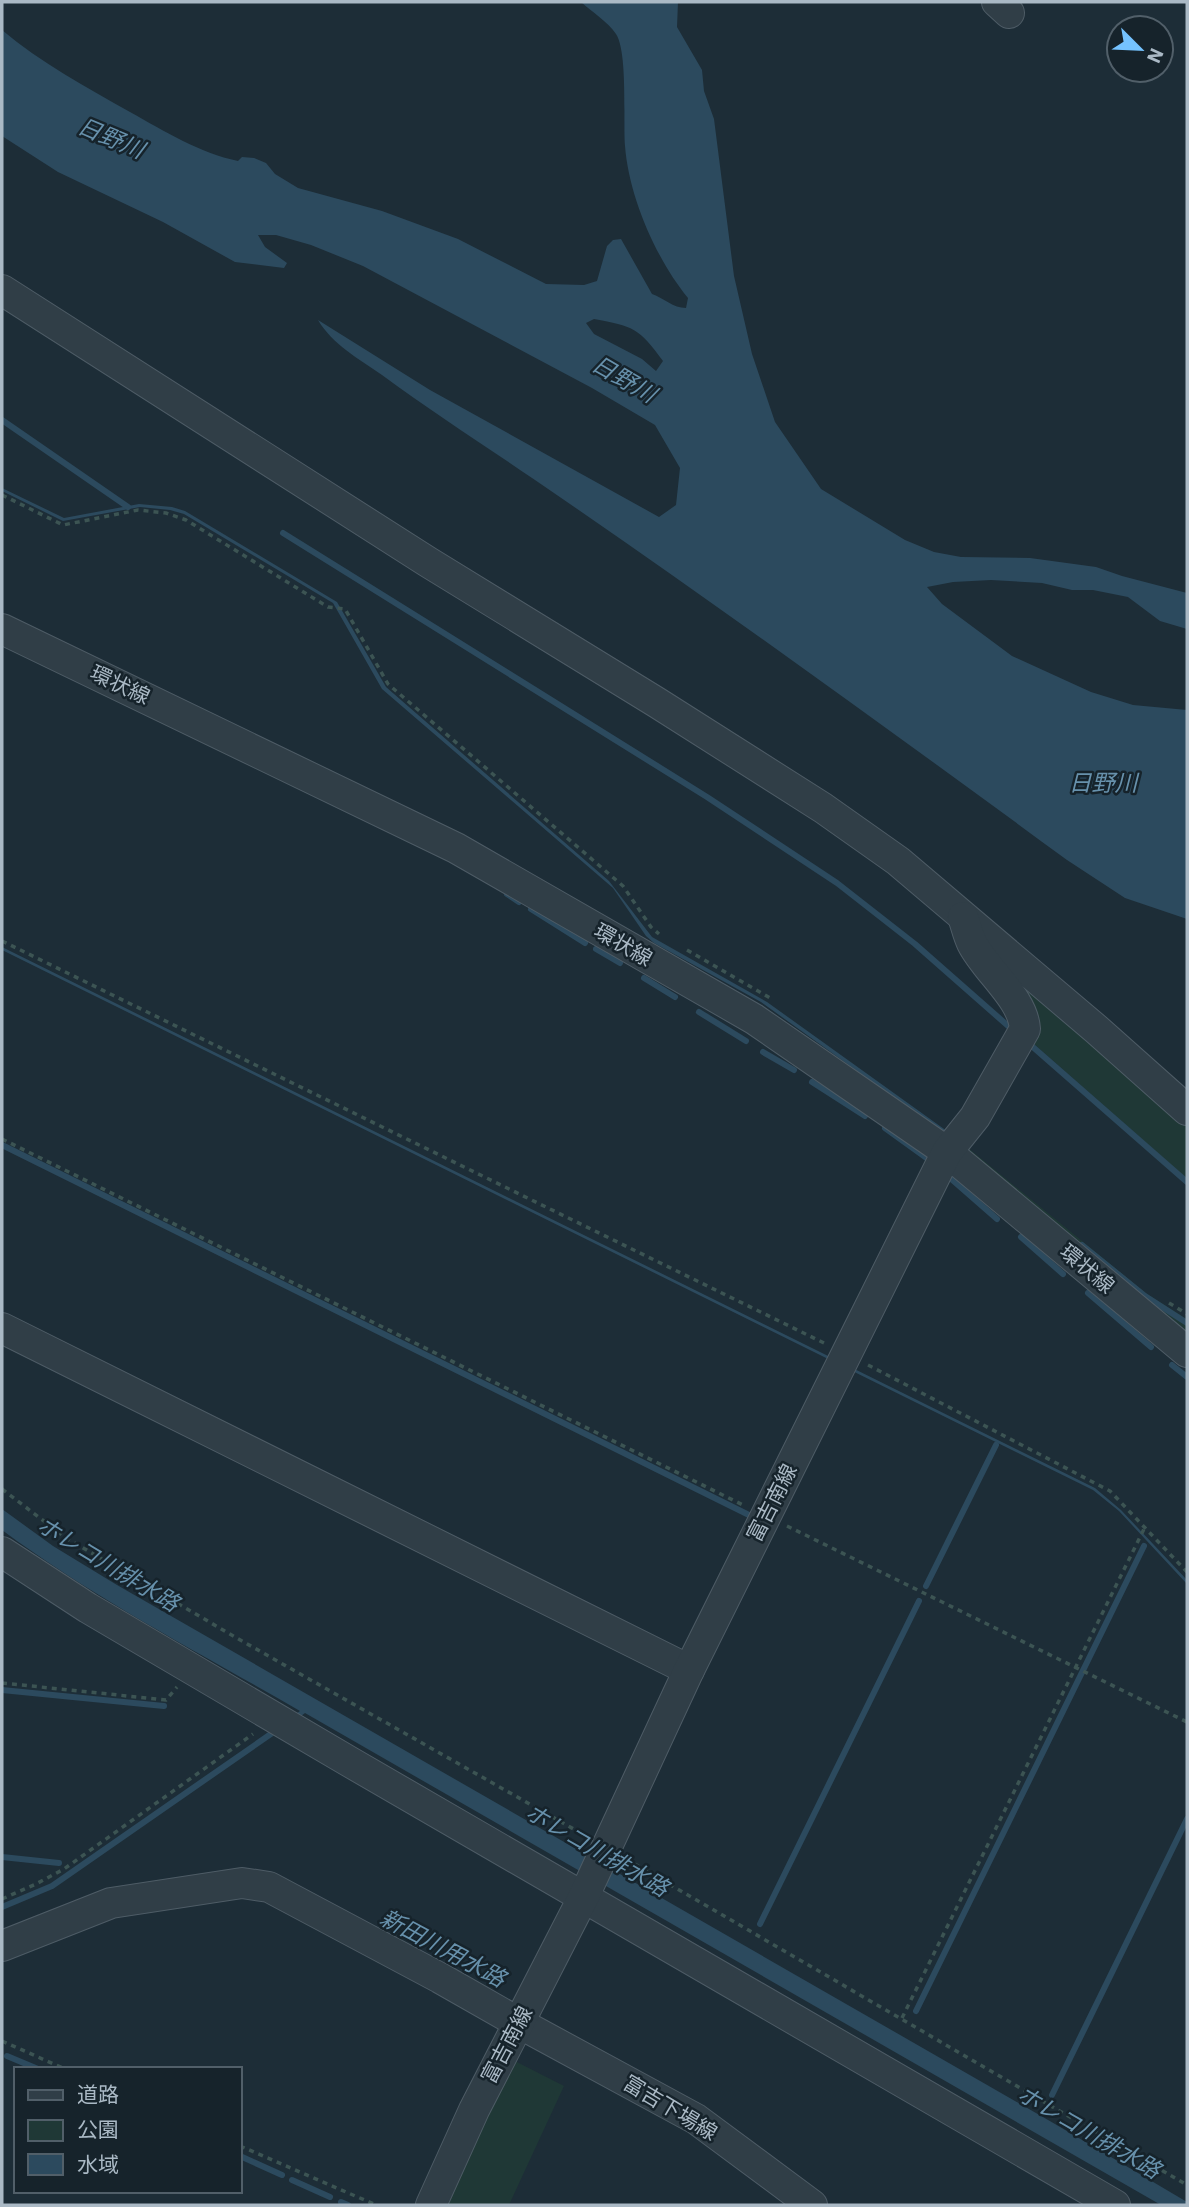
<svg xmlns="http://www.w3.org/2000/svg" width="1189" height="2207" font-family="'IBM Plex Sans','Noto Sans JP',sans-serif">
  <rect width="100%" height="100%" fill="#1d2d37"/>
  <g fill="#1f3836">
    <polygon points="978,939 1187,1122 1187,1179 1026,1037"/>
    <polygon points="962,1143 1147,1294 1187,1319 1187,1339 963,1154"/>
    <polygon points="509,2058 564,2086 509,2205 439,2205"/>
  </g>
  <g fill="#2c4a5e" fill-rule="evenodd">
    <path d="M581,2H678L677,27L702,70L704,91L714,119L734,276L752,354L775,422L821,489L905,540L934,552L961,557L1030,558L1096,567L1122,576L1187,593V629L1160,621L1128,597L1093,590H1072L1042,583L991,580L953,582L927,587L942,604L1012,656L1091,692L1133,705L1187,710V919L1125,898L1067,860C891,731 715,603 535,480C484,445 432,412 382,375C359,359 332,344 318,320L430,390L659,517L676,505L680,468L655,425L592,388L363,266L311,245L276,235H258L265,247L287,263L284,268L235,262L163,222L58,172L2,136V30C41,63 86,87 130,112C164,131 200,153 238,161L242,157L254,158L266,163L275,174L298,188L382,211L458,239L546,284L584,285L597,281L607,246L613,240L621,239L652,294C664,298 673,308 686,308L688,298C656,259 629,197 625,146C623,122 628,52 616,34C608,22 592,12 581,2ZM594,319C633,326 639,328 663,361L656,371L642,359L594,334L586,323Z"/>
    <polygon points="2,488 64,518 139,504 172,507 185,511 337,602 386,687 609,881 652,937 767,1002 951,1134 949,1137 761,1002 654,943 646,936 613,888 382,689 333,603 184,514 170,510 140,507 63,521 2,491"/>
    <polygon points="2,947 1095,1488 1121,1510 1187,1580 1187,1584 1119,1511 1093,1490 2,950"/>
    <path d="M2,1509L53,1546L117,1585L1055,2124L1187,2202V2205H1161L305,1713L281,1731L276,1728L300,1711C200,1653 95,1599 2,1530Z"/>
  </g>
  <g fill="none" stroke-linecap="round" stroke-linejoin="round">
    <g stroke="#2c4a5e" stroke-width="6">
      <polyline points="2,420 128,507"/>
      <polyline points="283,533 707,797 837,883 915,944 1015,1032"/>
      <polyline points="507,894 519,902"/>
      <polyline points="531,909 585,943"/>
      <polyline points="596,949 620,963"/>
      <polyline points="644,978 675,997"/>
      <polyline points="699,1012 746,1041"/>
      <polyline points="1026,1041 1187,1182"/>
      <polyline points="763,1052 794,1070"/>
      <polyline points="812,1082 865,1116"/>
      <polyline points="885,1128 928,1159"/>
      <polyline points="2,1145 751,1516"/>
      <polyline points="949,1177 997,1219"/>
      <polyline points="1021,1237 1063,1274"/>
      <polyline points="1082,1245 1145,1296 1187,1323"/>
      <polyline points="1088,1293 1151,1347"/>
      <polyline points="1172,1365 1187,1377"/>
      <polyline points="926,1586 996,1445"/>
      <polyline points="2,1690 164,1706"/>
      <polyline points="2,1857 59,1863"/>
      <polyline points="2,1907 52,1886 278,1729"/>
      <polyline points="760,1924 919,1601"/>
      <polyline points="916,2011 1144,1546"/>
      <polyline points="7,2056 38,2069"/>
      <polyline points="1052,2095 1187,1819"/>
      <polyline points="240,2156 282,2175"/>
      <polyline points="292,2180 330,2197"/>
      <polyline points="341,2202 348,2205"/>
    </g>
    <g stroke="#4e5c66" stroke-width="32">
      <g id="minor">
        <polyline points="997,2 1009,13"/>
        <polyline points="2,290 428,562 656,702 823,808 898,861 1096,1029 1187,1110"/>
        <polyline points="2,629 456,848 754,1019 947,1152 1187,1352"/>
        <polyline points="2,1328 689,1670"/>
        <polyline points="2,1552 88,1608 350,1762 1115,2205"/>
        <polyline points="2,1946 111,1903 242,1883 269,1887 440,1978 519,2023 696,2119 812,2205"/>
        <path d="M431,2205L474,2110L584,1896L689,1670L947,1152L975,1117L1025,1029C1023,998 986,971 972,943C968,935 966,925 963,917"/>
      </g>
    </g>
    <g stroke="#3c5453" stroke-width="3.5" stroke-dasharray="5 5" stroke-linecap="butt">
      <polyline points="2,495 63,525 138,510 166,513 186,520 328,607 345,609 388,684 623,886 651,927 659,934"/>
      <polyline points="2,941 824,1343"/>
      <polyline points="687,950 772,999"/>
      <polyline points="2,1139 745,1506"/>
      <polyline points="1169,1303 1187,1314"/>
      <polyline points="868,1365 1110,1491 1187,1572"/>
      <polyline points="2,1489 66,1538 235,1637 586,1836"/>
      <polyline points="787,1526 1187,1722"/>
      <polyline points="2,1683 166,1700 177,1687"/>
      <polyline points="626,1859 1187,2185"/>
      <polyline points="2,1899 36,1884 64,1869 253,1734"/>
      <polyline points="902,2018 1145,1527"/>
      <polyline points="2,2041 65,2069"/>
      <polyline points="240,2146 376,2205"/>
    </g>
    <use href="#minor" stroke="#303e47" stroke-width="30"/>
  </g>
  <g text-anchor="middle" stroke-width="5" stroke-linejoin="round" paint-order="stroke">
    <g font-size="21" fill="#aab9c5" stroke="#16232b">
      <text transform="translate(120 685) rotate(25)" y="7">環状線</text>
      <text transform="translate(623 945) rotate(30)" y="7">環状線</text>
      <text transform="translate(1087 1269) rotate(40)" y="7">環状線</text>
      <text transform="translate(772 1503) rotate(-63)" y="7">富吉南線</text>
      <text transform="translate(507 2045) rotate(-62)" y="7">富吉南線</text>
      <text transform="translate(670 2108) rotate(31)" y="7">富吉下場線</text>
    </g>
    <g font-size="23" font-style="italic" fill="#6791ac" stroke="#16232b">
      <text transform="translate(111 138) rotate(23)" y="8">日野川</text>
      <text transform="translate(624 379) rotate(30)" y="8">日野川</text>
      <text x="1103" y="791">日野川</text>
      <text transform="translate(108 1564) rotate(31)" y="8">ホレコ川排水路</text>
      <text transform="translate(597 1850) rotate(30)" y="8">ホレコ川排水路</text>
      <text transform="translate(443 1948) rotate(28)" y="8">新田川用水路</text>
      <text transform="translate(1089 2132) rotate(30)" y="8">ホレコ川排水路</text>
    </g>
  </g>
  <rect width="1189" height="2207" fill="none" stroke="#aab9c5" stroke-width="7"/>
  <rect x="14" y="2067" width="228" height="126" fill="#16232b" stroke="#515f69" stroke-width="2"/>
  <rect x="28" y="2090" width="35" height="10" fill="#303e47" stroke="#515f69" stroke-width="2"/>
  <text x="77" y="2102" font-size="21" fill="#aab9c5">道路</text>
  <rect x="28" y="2120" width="35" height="21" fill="#1f3836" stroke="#515f69" stroke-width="2"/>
  <text x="77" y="2137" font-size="21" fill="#aab9c5">公園</text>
  <rect x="28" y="2154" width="35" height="21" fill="#2c4a5e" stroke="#515f69" stroke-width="2"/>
  <text x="77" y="2172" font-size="21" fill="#aab9c5">水域</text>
  <g transform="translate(1140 49) rotate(114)"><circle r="33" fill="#16232b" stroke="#515f69" stroke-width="2"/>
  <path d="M0-5L12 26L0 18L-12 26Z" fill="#75c3ff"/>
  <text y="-10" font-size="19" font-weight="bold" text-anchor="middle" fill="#aab9c5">N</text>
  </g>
</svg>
